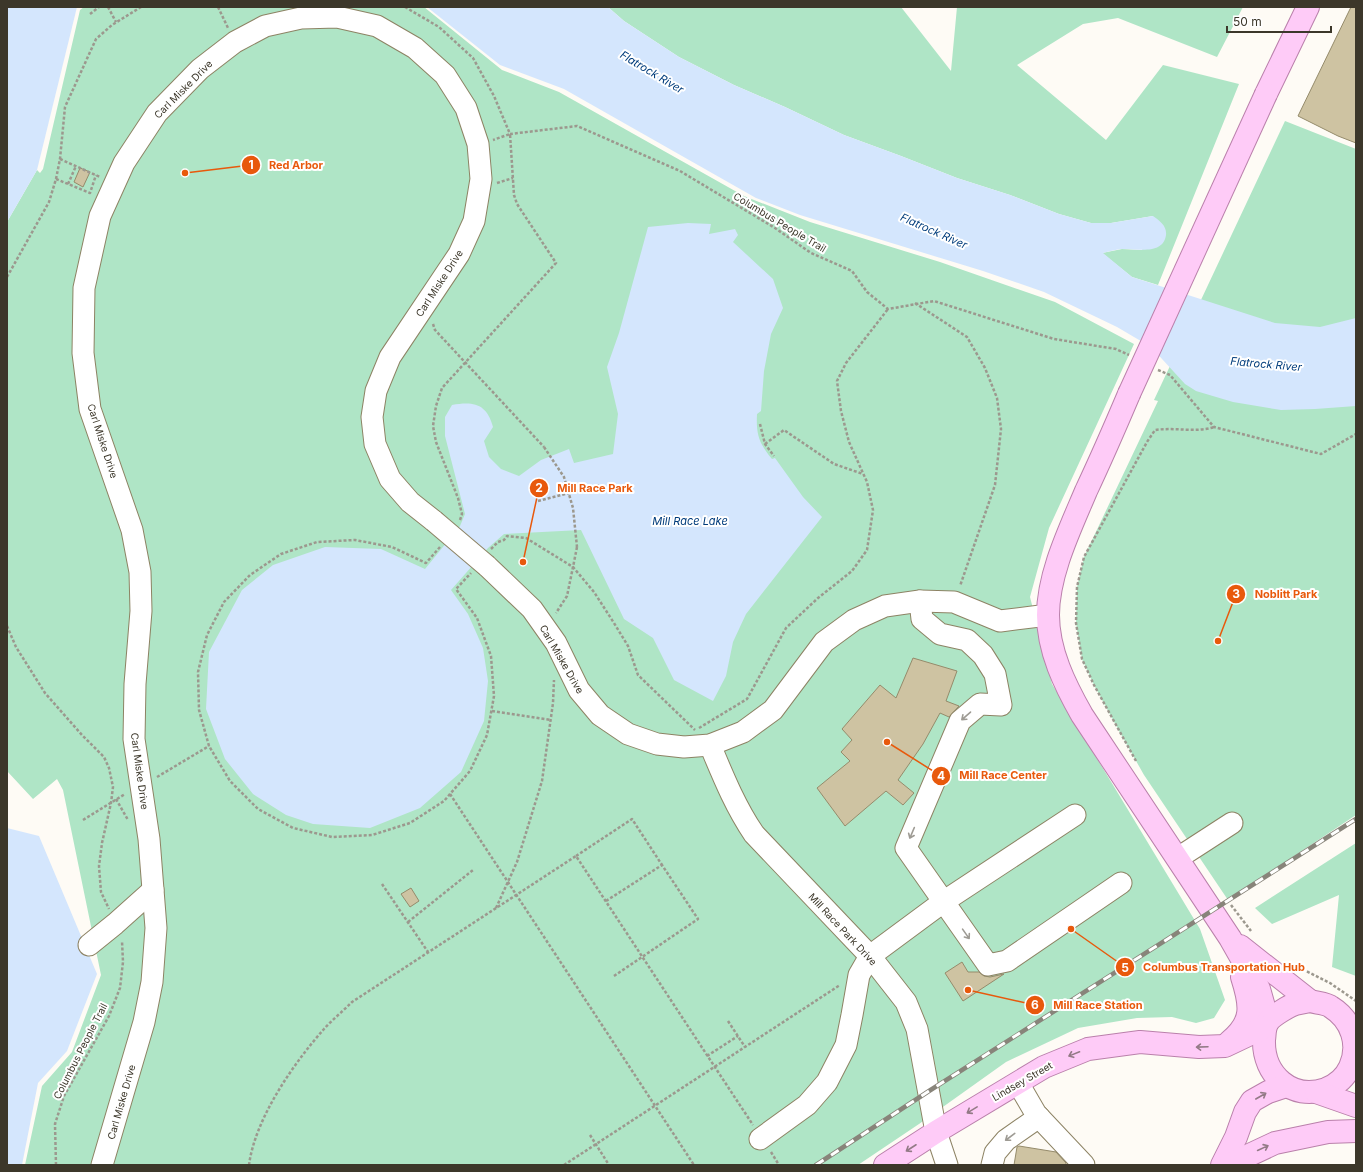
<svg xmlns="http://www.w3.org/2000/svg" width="1363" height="1172" font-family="Inter,sans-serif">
  <rect width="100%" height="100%" fill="#fefbf5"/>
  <g fill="#afe5c6">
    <polygon points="84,7 424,7 502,70 559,92 744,196 810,222 940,262 1055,302 1134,344 1049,528 1030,597 1052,684 1200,929 1225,1000 1214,1018 1196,1023 1172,1017 1137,1018 1078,1028 1006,1062 919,1124 858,1165 25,1165 42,1086 72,1052 101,975 63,790 57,779 33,799 7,771 7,222 37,170 40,173 43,169 80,10"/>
    <polygon points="608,7 901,7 951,71 957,7 1243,7 1217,57 1118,18 1083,24 1017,65 1106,140 1163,65 1239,84 1158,285 1132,277 1102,253 1122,249 1142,250 1153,216 1111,223 1091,223 1059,214 1010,195 957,178 901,156 844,135 785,107 734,85 679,57 624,21"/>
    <polygon points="1285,121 1356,149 1356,815 1228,900 1144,775 1118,729 1094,685 1082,659 1076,623 1077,587 1084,557 1158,401 1154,400"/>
    <polygon points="1356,843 1356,976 1332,967 1339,895 1272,924 1255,908"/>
  </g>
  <g fill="#d4e6fd">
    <polygon points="7,7 77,7 37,170 7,222"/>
    <path d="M427,7H608L624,21L679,57L734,85L785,107L844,135L901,156L957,178L1010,195L1059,214L1091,223H1111L1153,216C1160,221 1167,226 1166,235C1163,256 1136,248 1121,249C1115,250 1109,251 1103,253L1132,277L1275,323L1320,327L1356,318V406L1315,409L1281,410L1233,402L1196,391L1185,384L1151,347L1117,327L1044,292L983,271L800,215L756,198L564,89L500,65Z"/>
    <path d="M688,223L711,224L709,234L735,229L738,235L733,242L773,279L783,308L771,334L764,371L761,411L757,414C756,435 759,443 772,459L775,458L803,497L822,517L746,614L733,642L726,676L713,701L674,680L653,638L624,619L581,530L504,534L488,548L451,590L468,614L483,648L488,681L484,721L461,772L420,808L370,828L313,824L286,815L253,794L225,759L206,709L209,652L242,590L273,565L325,547L381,549L425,569L460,526L465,514L445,436V417L452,405C474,401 487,404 493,427L484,441L489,457L501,469L519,476L541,460L569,449L574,463L613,454L618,414L607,367L619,333L648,227Z"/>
    <polygon points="7,828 39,836 97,974 67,1051 38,1083 22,1165 7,1165"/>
  </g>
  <g fill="#cec3a2" stroke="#958b6b">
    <polygon points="1351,7 1356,7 1356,143 1338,136 1298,116"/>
    <polygon points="80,168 90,172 83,187 74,182"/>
    <polygon points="913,658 957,671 946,701 959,706 949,717 940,713 923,744 898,780 914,793 903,805 886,791 845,826 817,788 850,761 841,752 852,740 842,729 880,685 896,698"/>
    <polygon points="411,888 419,901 410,907 401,894"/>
    <polygon points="962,962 968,972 979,972 984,976 990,977 1004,974 963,1001 945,973"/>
    <polygon points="1019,1146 1056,1152 1066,1163 1066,1165 1014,1165 1017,1147"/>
  </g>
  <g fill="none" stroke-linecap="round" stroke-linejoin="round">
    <g stroke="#8d8364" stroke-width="23">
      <g id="minor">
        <polyline points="487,566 532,609 556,643 579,690 600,715 628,734 657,744 684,747 710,745 743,732 773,710 824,642 854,620 885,606 920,601 954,602 1000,621 1048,615"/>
        <polyline points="920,601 922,619 940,634 967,640 983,655 995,674 1001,705 980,704 960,721 906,848 988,965 1007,961 1121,883"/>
        <path d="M710,745C723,776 735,806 754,834L870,956L906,1002L917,1029L936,1132L947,1165"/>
        <polyline points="1178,858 1232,823"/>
        <polyline points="89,945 115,924 153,890"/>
        <polyline points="1018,1083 1036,1114 1084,1165"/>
        <polyline points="760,1139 807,1105 827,1082 846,1045 852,1015 859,975 870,956 943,902 1075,815"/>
        <polyline points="102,1165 144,1022 152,982 156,928 149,839 134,739 135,684 141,611 140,572 132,530 90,409 83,353 84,288 100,216 124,163 157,113 200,69 235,42 265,26 301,18 337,17 377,26 415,48 445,75 466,108 478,144 481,179 474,221 459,254 390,357 376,391 372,417 375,444 390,479 410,502 434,521"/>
        <polyline points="992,1165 995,1153 1006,1140 1039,1117"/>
      </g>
    </g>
    <g stroke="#ba80ab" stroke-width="24">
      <g id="major">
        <polyline points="1266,94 1308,7"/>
        <path d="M1129,394C1115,427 1101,459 1086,491C1070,529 1048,574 1048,615C1048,651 1065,685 1082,715L1230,938L1259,989L1268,1021"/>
        <polyline points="1240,946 1310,1001"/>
        <path d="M1310,1001C1317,1003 1326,1003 1331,1007C1352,1020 1360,1045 1350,1067C1345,1078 1336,1085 1326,1089C1292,1101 1263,1075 1264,1040C1265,1034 1264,1028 1268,1022C1272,1016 1289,1006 1295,1004C1300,1003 1305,1002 1310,1001Z"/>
        <path d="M1229,1042C1254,1022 1251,1005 1242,977"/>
        <polyline points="1316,1092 1356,1106"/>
        <polyline points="885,1165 936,1132 1044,1067 1088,1049 1140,1042 1199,1047 1225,1046 1265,1027"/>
        <polyline points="1222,1165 1236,1137 1245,1112 1252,1101 1268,1092 1286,1086"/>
        <polyline points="1228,1165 1275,1143 1328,1132 1356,1131"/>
      </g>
    </g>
    <g stroke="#9c988e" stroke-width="2.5" stroke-dasharray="3 2" stroke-linecap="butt">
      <polyline points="108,7 116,22"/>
      <polyline points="218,7 228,28"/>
      <polyline points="405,7 439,27 473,58 494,96 510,134 577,126 680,171 775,228 811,253 852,271 867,292 888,309 934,301 1054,339 1116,349 1129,355"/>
      <polyline points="90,14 99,7"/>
      <polyline points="60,159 100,177"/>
      <polyline points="56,179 90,193 96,175"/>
      <polyline points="497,183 513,178"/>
      <polyline points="68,184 76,166"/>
      <polyline points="7,277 49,202 56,179 60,159 65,107 96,39 112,25 141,7"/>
      <polyline points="915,303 967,337 985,368 997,398 1001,429 995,485 960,586"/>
      <polyline points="433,324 435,330 544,447"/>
      <polyline points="1158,370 1170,375 1214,427 1321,454 1356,434"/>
      <polyline points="760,424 765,444 774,456"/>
      <polyline points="765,444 784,430 834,464 863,474"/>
      <polyline points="538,501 600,485"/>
      <polyline points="460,520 462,514 458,498 436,442 433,426 436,406 442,388 556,263 517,204 514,195 510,134 493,140"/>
      <polyline points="440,547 426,563 392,547 355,540 317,542 281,554 250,575 224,602 207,635 198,672 199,710 209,746 230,781 258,809 293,828 332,837 372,835 410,823 444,801 470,771 487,735 494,696 491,656 477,618 456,589 471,573"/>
      <polyline points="577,547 573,567 594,592 614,623 628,646 638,675 695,730"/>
      <polyline points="491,549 498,542 504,540 507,536 526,538 573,567 567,596 556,613"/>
      <polyline points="7,626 16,647 45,693 82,735 104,757 109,768 113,787 111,803 102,843 99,866 101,892 109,909"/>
      <polyline points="492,711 551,720"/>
      <polyline points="699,728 747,699 786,628 818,598 852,571 867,550 873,510 867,482 849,442 841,411 837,381 846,363 888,309"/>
      <path d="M1136,761L1094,685L1082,659L1076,623L1077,587L1084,557L1147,442L1155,430C1175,427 1196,433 1214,427"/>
      <polyline points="157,777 209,746"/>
      <polyline points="450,794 694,1165"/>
      <polyline points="116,799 128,820"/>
      <polyline points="83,820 125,794"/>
      <polyline points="576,856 632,819 662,865"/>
      <polyline points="382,884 428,952"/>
      <polyline points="606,901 662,865 698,919 614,976"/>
      <polyline points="1231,905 1251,931"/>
      <polyline points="496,908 517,862 542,781 553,703 554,680"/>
      <polyline points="408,922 473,870"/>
      <polyline points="1298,967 1330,983 1356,1001"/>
      <polyline points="728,1021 745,1047"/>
      <polyline points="707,1056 738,1036"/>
      <polyline points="590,1135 609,1165"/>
      <polyline points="771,1152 779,1165"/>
      <polyline points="56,1165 55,1124 64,1096 109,1016 120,988 123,962 122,941"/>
      <path d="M249,1165C255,1119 293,1064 324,1029C332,1020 343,1011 352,1002L576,856L753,1125"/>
      <polyline points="564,1165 840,985"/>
    </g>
    <use href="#minor" stroke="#fff" stroke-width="21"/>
    <use href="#major" stroke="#fecbf7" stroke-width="22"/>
    <g stroke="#88847a" stroke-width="4.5">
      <polyline id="rail" points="816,1165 929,1091 1356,819"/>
    </g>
    <use href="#rail" stroke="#fff" stroke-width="3" stroke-dasharray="9" stroke-linecap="butt"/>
    <g stroke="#8d8364" stroke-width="23" stroke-linecap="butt">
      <polyline id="minor-bridge" points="434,521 487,566"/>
    </g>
    <g stroke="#ba80ab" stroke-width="24" stroke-linecap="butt">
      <polyline id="major-bridge" points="1129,394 1266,94"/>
    </g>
    <polyline stroke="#9c988e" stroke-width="2.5" stroke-dasharray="3 2" stroke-linecap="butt" points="544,447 564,477 573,508 577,547"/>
    <use href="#minor-bridge" stroke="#fff" stroke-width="21"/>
    <use href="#major-bridge" stroke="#fecbf7" stroke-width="22"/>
  </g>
  <defs><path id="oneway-shaft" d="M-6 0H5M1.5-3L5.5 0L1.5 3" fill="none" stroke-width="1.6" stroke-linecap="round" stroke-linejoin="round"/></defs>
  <g stroke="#9e9b94">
    <use href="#oneway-shaft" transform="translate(966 716) rotate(139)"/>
    <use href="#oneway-shaft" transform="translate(912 833) rotate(113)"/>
    <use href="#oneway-shaft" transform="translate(966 934) rotate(55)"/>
    <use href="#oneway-shaft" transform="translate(1010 1137) rotate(143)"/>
  </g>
  <g stroke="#937a86">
    <use href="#oneway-shaft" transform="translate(1202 1047) rotate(178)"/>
    <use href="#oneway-shaft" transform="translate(1074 1054) rotate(158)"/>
    <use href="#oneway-shaft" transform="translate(1261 1096) rotate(-30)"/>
    <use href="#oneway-shaft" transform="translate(972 1110) rotate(149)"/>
    <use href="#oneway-shaft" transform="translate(911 1148) rotate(147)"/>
    <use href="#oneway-shaft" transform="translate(1263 1148) rotate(-25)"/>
  </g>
  <g text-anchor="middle" stroke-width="4" stroke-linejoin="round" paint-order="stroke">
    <g font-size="10" fill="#3c372a" stroke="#fff">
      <text transform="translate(183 89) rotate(-45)" y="4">Carl Miske Drive</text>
      <text transform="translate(780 222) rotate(31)" y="4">Columbus People Trail</text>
      <text transform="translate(439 283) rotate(-57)" y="4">Carl Miske Drive</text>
      <text transform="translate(103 441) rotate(72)" y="4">Carl Miske Drive</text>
      <text transform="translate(562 659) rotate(60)" y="4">Carl Miske Drive</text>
      <text transform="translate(140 771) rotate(82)" y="4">Carl Miske Drive</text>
      <text transform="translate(843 929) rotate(47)" y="4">Mill Race Park Drive</text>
      <text transform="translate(80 1051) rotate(-63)" y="4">Columbus People Trail</text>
      <text transform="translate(1022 1081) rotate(-30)" y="4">Lindsey Street</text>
      <text transform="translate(121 1102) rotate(-74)" y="4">Carl Miske Drive</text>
    </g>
    <g font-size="11" font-style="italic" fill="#003c7b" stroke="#fff">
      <text transform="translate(652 72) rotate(31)" y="4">Flatrock River</text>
      <text transform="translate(934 231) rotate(24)" y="4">Flatrock River</text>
      <text transform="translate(1266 364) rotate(5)" y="4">Flatrock River</text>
      <text x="690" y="525">Mill Race Lake</text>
    </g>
  </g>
  <path fill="none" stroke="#e8590c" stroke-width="1.5" d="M185 173L251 165M523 562L539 488M1218 641L1236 594M887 742L941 776M1071 929L1125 967M968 990L1035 1005"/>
  <g fill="#e8590c" stroke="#fff" stroke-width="1.5">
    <circle cx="185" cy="173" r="4"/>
    <circle cx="523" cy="562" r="4"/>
    <circle cx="1218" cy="641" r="4"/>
    <circle cx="887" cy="742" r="4"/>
    <circle cx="1071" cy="929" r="4"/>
    <circle cx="968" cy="990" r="4"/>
    <circle cx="251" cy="165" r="10"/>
    <circle cx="539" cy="488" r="10"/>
    <circle cx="1236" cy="594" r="10"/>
    <circle cx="941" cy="776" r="10"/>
    <circle cx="1125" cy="967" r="10"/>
    <circle cx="1035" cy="1005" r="10"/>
  </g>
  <g font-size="12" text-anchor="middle" font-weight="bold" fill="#fff">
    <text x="251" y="169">1</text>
    <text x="539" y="492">2</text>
    <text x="1236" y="598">3</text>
    <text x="941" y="780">4</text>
    <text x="1125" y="972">5</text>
    <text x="1035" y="1009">6</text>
  </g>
  <g font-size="11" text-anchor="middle" font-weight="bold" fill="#e8590c" stroke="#fff" stroke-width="4" stroke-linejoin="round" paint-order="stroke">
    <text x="296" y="169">Red Arbor</text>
    <text x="595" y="492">Mill Race Park</text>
    <text x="1286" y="598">Noblitt Park</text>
    <text x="1003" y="779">Mill Race Center</text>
    <text x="1224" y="971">Columbus Transportation Hub</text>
    <text x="1098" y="1009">Mill Race Station</text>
  </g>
  <rect width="1363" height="1172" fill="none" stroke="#3c372a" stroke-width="16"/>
  <path d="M1227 26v6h104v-6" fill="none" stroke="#3c372a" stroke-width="2"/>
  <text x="1233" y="26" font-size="12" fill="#3c372a" stroke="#ffffff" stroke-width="3" paint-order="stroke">50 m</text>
</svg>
